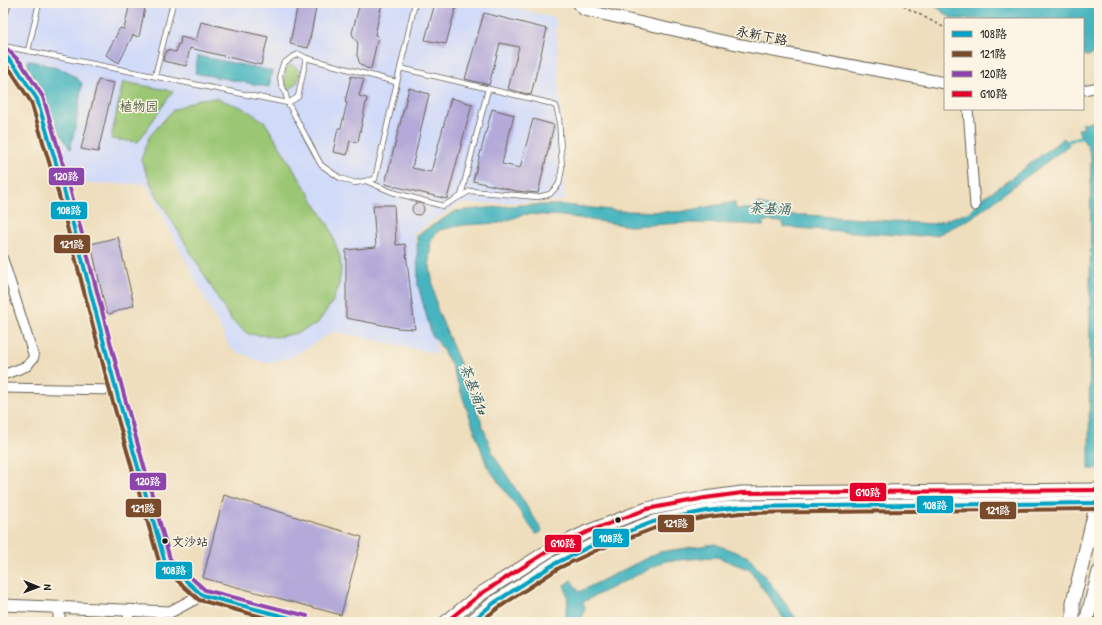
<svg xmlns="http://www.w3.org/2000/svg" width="1102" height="625" font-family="'Patrick Hand','LXGW WenKai TC',sans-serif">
  <rect width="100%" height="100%" fill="#fcf5e5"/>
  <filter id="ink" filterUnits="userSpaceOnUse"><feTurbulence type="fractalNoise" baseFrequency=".025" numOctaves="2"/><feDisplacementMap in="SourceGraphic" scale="8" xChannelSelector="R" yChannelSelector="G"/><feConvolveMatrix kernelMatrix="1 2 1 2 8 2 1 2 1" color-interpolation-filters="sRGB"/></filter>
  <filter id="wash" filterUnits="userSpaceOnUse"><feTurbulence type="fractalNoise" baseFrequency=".012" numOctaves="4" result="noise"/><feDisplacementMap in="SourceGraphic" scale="16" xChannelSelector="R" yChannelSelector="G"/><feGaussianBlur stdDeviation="0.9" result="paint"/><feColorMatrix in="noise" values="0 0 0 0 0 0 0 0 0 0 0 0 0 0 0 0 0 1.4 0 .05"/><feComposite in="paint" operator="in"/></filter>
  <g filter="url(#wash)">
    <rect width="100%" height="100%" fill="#eedebd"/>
    <polygon fill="#d0daf9" points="6,3 494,3 556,18 565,201 460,204 413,233 438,354 334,331 290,358 264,363 231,349 146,184 73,183 37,99 3,53 3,14"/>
    <g fill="#9bc775" stroke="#5c7248">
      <path d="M291,65C304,68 300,87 288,89C283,82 284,75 287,67Z"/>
      <polygon points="123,82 173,91 138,142 111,139"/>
      <polygon points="215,98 241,107 264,121 329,226 340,257 341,269 339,284 333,301 317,324 297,333 277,337 248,334 231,320 153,189 141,160 149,137 173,110 199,99"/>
    </g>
    <g fill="#46b5bf" stroke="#31686e">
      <polygon points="931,3 1099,3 1099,53 1087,56 1083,55 1083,19 952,19"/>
      <polygon points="198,56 272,71 269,87 195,73"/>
      <polygon points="28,60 67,71 82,83 76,125 70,149 57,128 43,92 28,68"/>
      <polygon points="1099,121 1099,469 1089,469 1091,157 1088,147 1081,137 1078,129 1084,128 1082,123"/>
      <polygon points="1064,138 1069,145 971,218 937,235 911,236 783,227 782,222 764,221 763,226 746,224 684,223 630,226 564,216 525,214 499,223 464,225 439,230 431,240 429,261 437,309 459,361 493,454 542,530 540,533 536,534 487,466 451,364 438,342 432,336 418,285 417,235 456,211 520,205 565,205 620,211 678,212 735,202 736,209 756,209 757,203 774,208 782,214 791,215 806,215 933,224 970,212 981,199 1005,183"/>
      <path d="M715,544L748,557L767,579L799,622H786L750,570L717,557L665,561L583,602L585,608L581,622H563C568,606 570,601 564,585L571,580L579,592L659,552Z"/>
      <rect x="1092" y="607" width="7" height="15"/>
    </g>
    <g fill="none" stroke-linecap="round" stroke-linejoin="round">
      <polyline stroke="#46b5bf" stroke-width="3" points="1063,144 1067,142 1084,135"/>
    </g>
    <g id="blocks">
      <g fill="#b4aad9">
        <polygon points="130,3 146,3 139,37 133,35 119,63 106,55 120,28 124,29"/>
        <polygon points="298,3 317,3 308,48 290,44"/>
        <polygon points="360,3 382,3 375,35 378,36 371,69 366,68 360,64 357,55 358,43 354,38 352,33"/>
        <polygon points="435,3 457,3 446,44 425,40"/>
        <polygon points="484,13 547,29 531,95 508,89 519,47 500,43 489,85 465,79"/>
        <polygon points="201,22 268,37 261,65 190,48 186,66 163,61 167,50 176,52 178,44 180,44 181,37 196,41"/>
        <polygon points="351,76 364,79 359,96 367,98 358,142 350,141 347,155 333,152 338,128 341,128 347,103 345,102"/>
        <polygon points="98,80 114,83 98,152 81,149"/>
        <polygon points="409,88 429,94 412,168 431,172 451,98 472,104 447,199 385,184"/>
        <polygon points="492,109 514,115 502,164 520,168 533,119 554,125 538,193 516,191 473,181"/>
        <circle cx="418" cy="209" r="6"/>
        <polygon points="373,205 394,205 396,245 405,244 415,329 398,328 346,318 346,250 376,247"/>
        <polygon points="118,237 134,305 110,314 106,312 91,244"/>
        <polygon points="224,495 362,537 341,615 203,578"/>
      </g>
    </g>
  </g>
  <g filter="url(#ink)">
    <use href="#blocks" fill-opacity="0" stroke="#666054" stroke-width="1"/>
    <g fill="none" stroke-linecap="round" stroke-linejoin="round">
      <g stroke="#666054" stroke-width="6">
        <g id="service">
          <polyline points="3,46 288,103 298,97 306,58"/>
          <polyline points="28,51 39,3"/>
          <polyline points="155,76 173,3"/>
          <polyline points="396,82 306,58 299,54 292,57 283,64 280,74 281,84 285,92 288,103 321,165 340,178 355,183 375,179 415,3"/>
          <polyline points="366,181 392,192 443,206 470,191 538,197 550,194 559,184 562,167 559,118 556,106 545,102 400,68"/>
          <polyline points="461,196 488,89"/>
        </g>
      </g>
      <g stroke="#666054" stroke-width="11">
        <g id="minor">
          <polyline points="1083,90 1099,87"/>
          <polyline points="968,109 975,206"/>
          <polyline points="3,259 34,357 27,366 3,375"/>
          <polyline points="3,388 116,390"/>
          <polyline points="128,622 129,610"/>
        </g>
      </g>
      <g stroke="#666054" stroke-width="13">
        <g id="tertiary">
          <polyline points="578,3 584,10 741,45 945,83"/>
          <polyline points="3,11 5,3"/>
          <polyline points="3,53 16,67 37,99 64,190 118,397 165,562 202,595 305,622"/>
          <polyline points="3,605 170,612 202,595"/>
          <polyline points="59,622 59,607"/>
          <polyline points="254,622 254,609"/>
        </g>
      </g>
      <g stroke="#666054" stroke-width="15">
        <g id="secondary">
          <polyline points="446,622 482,593 550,550 587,532 647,509 705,498 742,493 1099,490"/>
          <polyline points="471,622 494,603 556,563 593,545 653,522 706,511 741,507 1099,503"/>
          <polyline points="1073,622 1073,602 1099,495"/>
          <polyline points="1086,622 1099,572"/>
        </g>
      </g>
      <polyline stroke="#666054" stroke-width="1.5" stroke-dasharray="3 3" stroke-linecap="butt" points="898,3 945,28"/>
      <use href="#service" stroke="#fff" stroke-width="4.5"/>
      <use href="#minor" stroke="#fff" stroke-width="9"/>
      <use href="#tertiary" stroke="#fff" stroke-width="11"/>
      <use href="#secondary" stroke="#fff" stroke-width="13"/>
      <g stroke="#fcf5e5" stroke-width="7">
        <g id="bus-1">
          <polyline points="3,53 16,67 37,99 64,190 118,397 165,562 202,595 305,622"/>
          <polyline points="471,622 494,603 556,563 593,545 653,522 706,511 741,507 1099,503"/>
        </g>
      </g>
      <g stroke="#fcf5e5" stroke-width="7">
        <g id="bus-2">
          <polyline points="3,62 11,71 31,102 58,192 112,399 160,565 199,600 281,622"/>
          <polyline points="480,622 498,608 559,568 595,551 655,528 707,517 741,513 1099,509"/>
        </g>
      </g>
      <g stroke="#fcf5e5" stroke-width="7">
        <polyline id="bus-3" points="7,49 21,63 43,97 70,188 124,395 170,559 205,590 307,616"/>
      </g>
      <g stroke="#fcf5e5" stroke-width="7">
        <polyline id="bus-4" points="446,622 482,593 550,550 587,532 647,509 705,498 742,493 1099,490"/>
      </g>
      <use href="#bus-1" stroke="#01a2c5" stroke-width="4"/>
      <use href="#bus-2" stroke="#7a4b2a" stroke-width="4"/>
      <use href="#bus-3" stroke="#8e44ad" stroke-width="4"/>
      <use href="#bus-4" stroke="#e4002b" stroke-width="4"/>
    </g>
  </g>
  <g fill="#1c1c1c" stroke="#fcf5e5" stroke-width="1.5">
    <circle cx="618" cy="520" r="3.5"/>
    <circle cx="165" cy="541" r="3.5"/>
  </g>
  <g text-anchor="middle" stroke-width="3" stroke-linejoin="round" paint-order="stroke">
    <g font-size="12" fill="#1c1c1c" stroke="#fcf5e5" text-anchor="start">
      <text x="172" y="546">文沙站</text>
    </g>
    <g font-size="13" fill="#1c1c1c" stroke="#fcf5e5">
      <text transform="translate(762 35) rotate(11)" y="5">永新下路</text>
    </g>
    <g font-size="13" fill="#48583b" stroke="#fcf5e5">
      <text x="139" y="111">植物园</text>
    </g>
    <g font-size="14" font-style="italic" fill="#2d595d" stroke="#fcf5e5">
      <text transform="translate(770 208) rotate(3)" y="5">茶基涌</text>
      <text transform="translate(474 389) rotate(69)" y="5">茶基涌1#</text>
    </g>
  </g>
  <g stroke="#fcf5e5" stroke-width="1.5">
    <rect x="48" y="167" width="37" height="19" rx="4" fill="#8e44ad"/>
    <rect x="50" y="201" width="38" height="19" rx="4" fill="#01a2c5"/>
    <rect x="53" y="234" width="38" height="20" rx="4" fill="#7a4b2a"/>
    <rect x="129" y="472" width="38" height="19" rx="4" fill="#8e44ad"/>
    <rect x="849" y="482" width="38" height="20" rx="4" fill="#e4002b"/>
    <rect x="916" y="495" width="38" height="19" rx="4" fill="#01a2c5"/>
    <rect x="125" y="498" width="37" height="20" rx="4" fill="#7a4b2a"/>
    <rect x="979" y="501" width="38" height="19" rx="4" fill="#7a4b2a"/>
    <rect x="657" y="514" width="38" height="19" rx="4" fill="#7a4b2a"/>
    <rect x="592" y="528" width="38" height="20" rx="4" fill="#01a2c5"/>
    <rect x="544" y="534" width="38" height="19" rx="4" fill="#e4002b"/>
    <rect x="155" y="561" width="38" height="19" rx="4" fill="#01a2c5"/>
  </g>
  <g font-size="11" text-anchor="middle" font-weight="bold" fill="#fff">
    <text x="66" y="180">120路</text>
    <text x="69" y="214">108路</text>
    <text x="72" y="248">121路</text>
    <text x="148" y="485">120路</text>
    <text x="868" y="496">G10路</text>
    <text x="935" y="509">108路</text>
    <text x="143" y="512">121路</text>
    <text x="998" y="514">121路</text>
    <text x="676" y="527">121路</text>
    <text x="611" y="542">108路</text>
    <text x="563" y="547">G10路</text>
    <text x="174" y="574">108路</text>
  </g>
  <rect width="1102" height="625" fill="none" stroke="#fcf5e5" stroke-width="16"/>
  <rect x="944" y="18" width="140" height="92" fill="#fcf5e5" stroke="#a29e95"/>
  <rect x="952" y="31" width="20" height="6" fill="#01a2c5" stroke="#a29e95"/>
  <text x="980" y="38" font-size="12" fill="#1c1c1c">108路</text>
  <rect x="952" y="51" width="20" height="6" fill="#7a4b2a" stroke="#a29e95"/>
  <text x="980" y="58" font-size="12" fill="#1c1c1c">121路</text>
  <rect x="952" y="71" width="20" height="6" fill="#8e44ad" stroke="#a29e95"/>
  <text x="980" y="78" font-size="12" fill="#1c1c1c">120路</text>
  <rect x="952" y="91" width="20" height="6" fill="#e4002b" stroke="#a29e95"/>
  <text x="980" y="98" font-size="12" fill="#1c1c1c">G10路</text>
  <g transform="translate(38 587) rotate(91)" stroke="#fcf5e5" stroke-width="3" paint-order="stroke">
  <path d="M0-3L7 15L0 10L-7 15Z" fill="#1c1c1c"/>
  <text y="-6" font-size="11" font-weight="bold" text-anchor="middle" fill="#1c1c1c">N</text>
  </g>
</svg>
